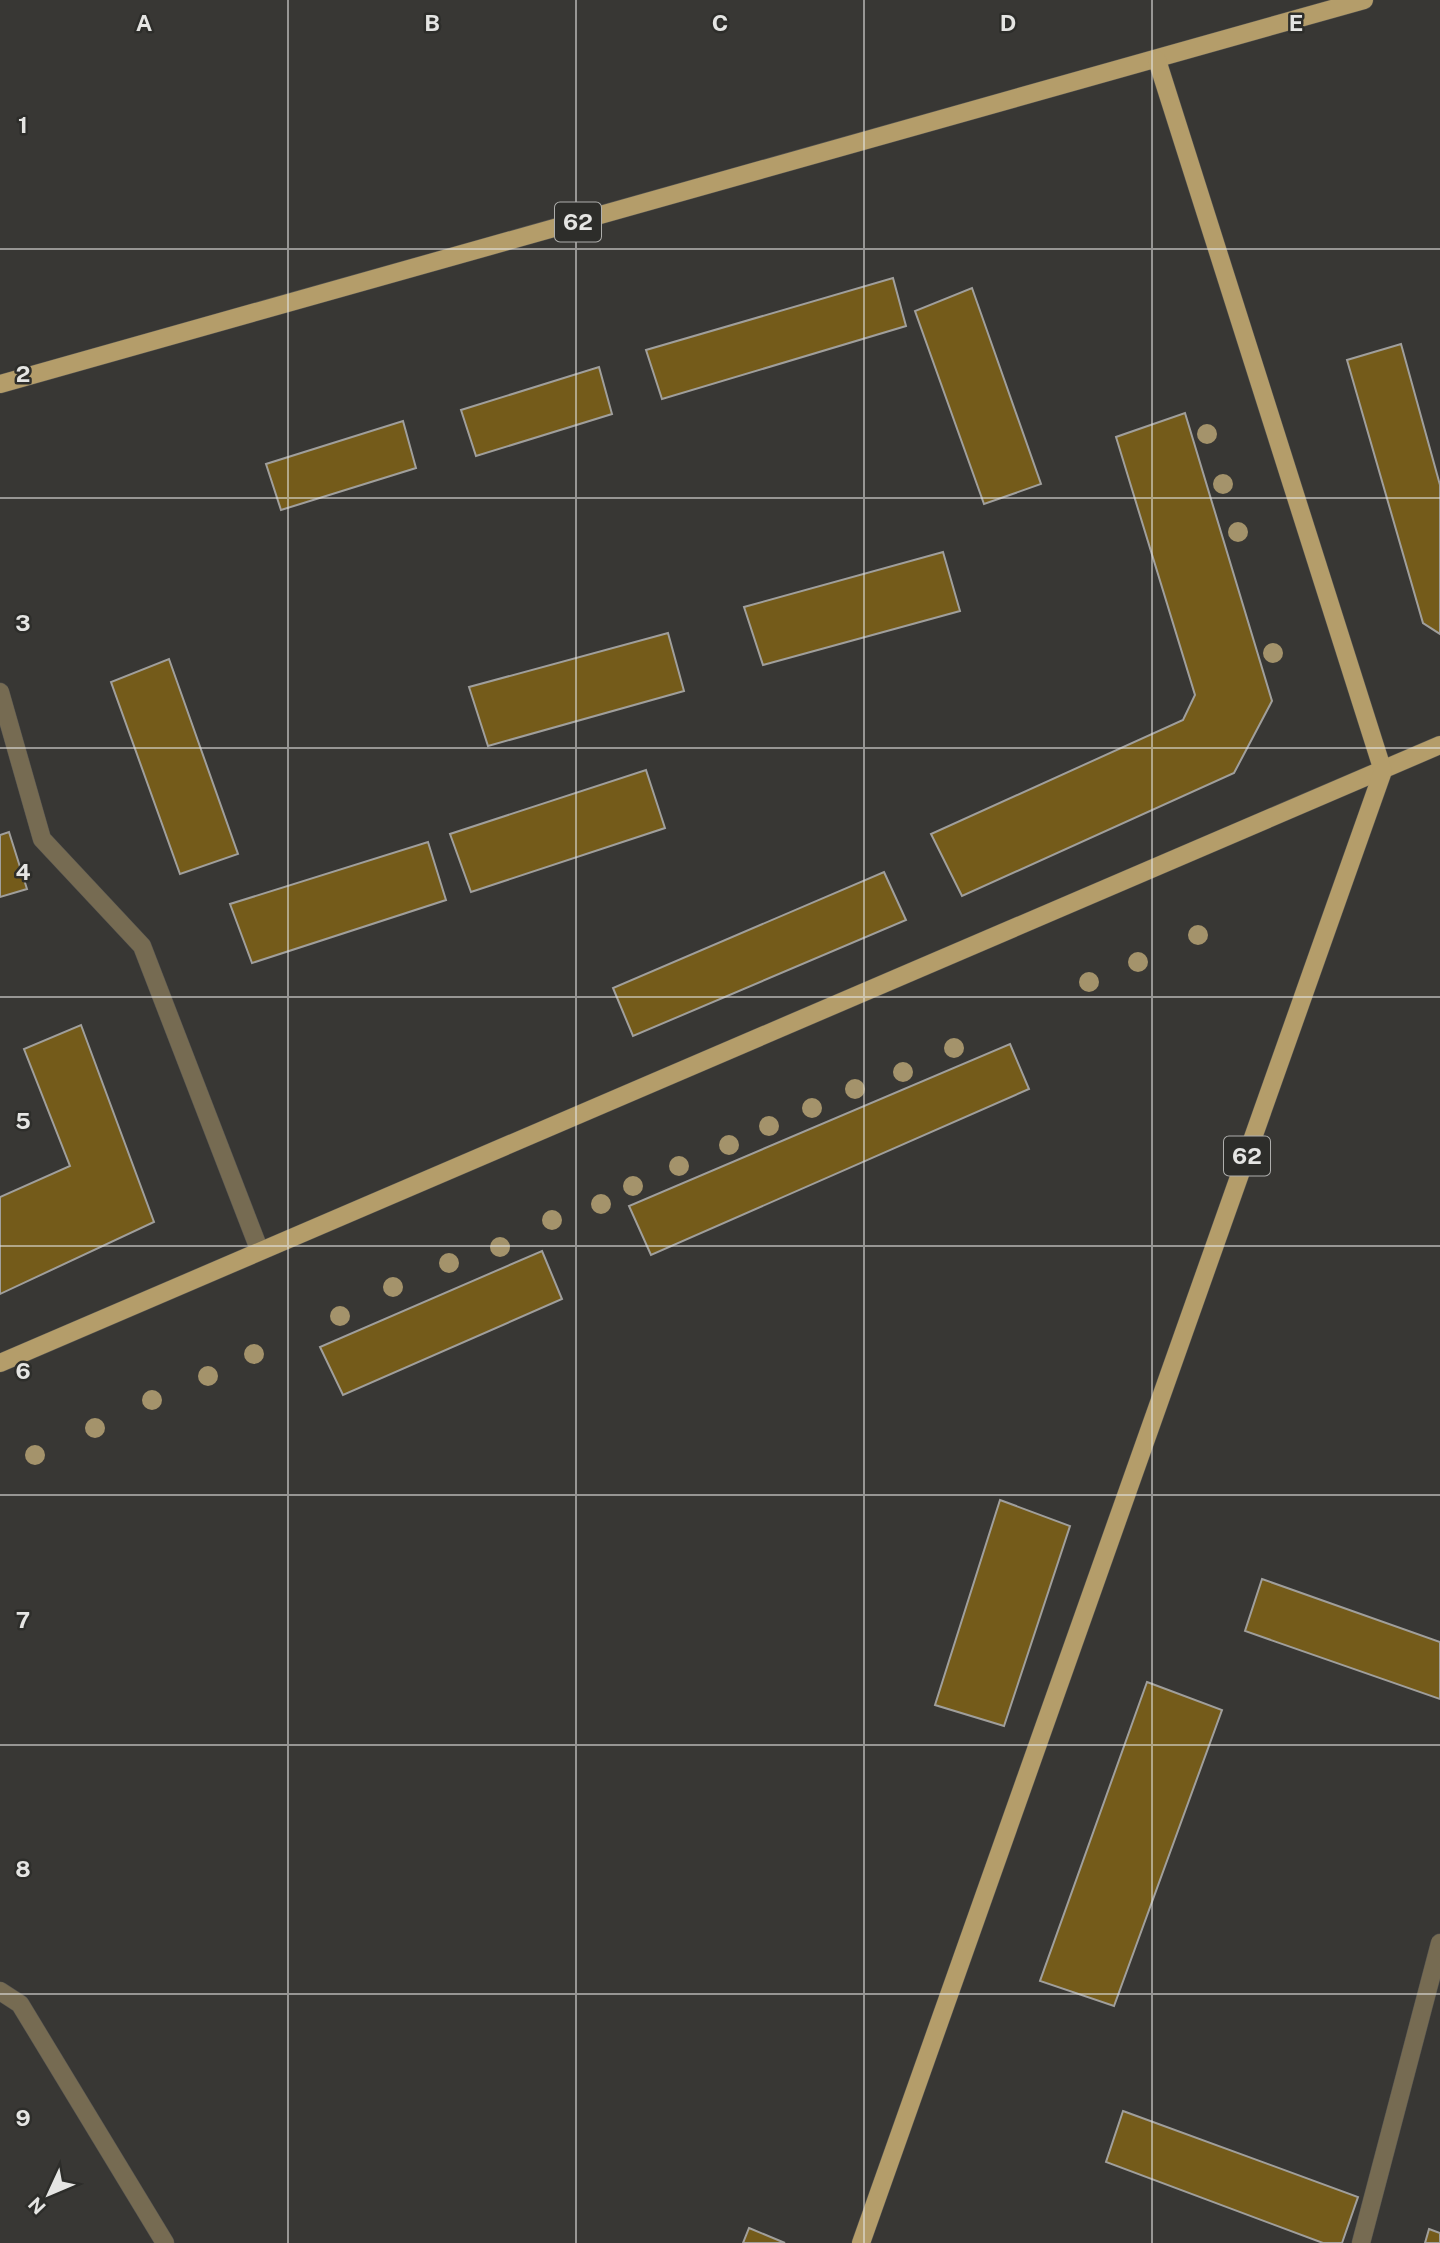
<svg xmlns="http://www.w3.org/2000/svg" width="1440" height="2243" font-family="'Public Sans',sans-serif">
  <rect width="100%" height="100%" fill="#383734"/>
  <g fill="#745b1a" stroke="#a09f9c" stroke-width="2">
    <polygon points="893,278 906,326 662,399 646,350"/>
    <polygon points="972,288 1041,484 984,504 915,311"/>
    <polygon points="1401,344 1440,485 1440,634 1423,623 1347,360"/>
    <polygon points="599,367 612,414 476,456 461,410"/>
    <polygon points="1185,413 1272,701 1234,773 962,896 931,834 1183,720 1195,695 1116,437"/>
    <polygon points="403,421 416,468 281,510 266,464"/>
    <polygon points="943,552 960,611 763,665 744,607"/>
    <polygon points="668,633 684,691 488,746 469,687"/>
    <polygon points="169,659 238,854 180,874 111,682"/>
    <polygon points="646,770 665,828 471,892 450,834"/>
    <polygon points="9,832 27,889 0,897 0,835"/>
    <polygon points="428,842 446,900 252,963 230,904"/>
    <polygon points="884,872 906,920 633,1036 613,988"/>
    <polygon points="81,1025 154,1222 0,1294 0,1197 70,1166 24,1049"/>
    <polygon points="1010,1044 1029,1089 651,1255 629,1206"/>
    <polygon points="542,1251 562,1299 343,1395 320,1347"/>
    <polygon points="1000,1500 1070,1526 1004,1726 935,1705"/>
    <polygon points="1262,1579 1440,1642 1440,1699 1245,1631"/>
    <polygon points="1147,1682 1222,1710 1114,2006 1040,1981"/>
    <polygon points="1123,2111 1358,2197 1342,2243 1323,2243 1106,2162"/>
    <polygon points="749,2228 785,2243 743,2243"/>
    <polygon points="1429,2229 1440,2233 1440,2243 1425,2243"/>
  </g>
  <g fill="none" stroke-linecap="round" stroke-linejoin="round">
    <g stroke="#545350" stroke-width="19">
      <g id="minor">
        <polyline points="0,692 42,839 142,946 259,1249"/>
        <polyline points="0,1991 20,2004 165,2243"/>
        <polyline points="1361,2243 1440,1943"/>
      </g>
    </g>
    <g stroke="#545350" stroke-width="19">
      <g id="major">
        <polyline points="0,384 1364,0"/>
        <polyline points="0,1363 1440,745"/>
        <polyline points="861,2243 1383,771 1157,60"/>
      </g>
    </g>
    <use href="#minor" stroke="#766b52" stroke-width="18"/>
    <use href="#major" stroke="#b49d6a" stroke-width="18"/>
  </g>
  <g fill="#a4936b">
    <circle cx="1207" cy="434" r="10"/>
    <circle cx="1223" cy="484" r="10"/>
    <circle cx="1238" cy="532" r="10"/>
    <circle cx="1273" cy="653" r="10"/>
    <circle cx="1198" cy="935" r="10"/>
    <circle cx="1138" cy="962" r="10"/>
    <circle cx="1089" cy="982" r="10"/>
    <circle cx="954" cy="1048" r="10"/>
    <circle cx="903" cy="1072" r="10"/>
    <circle cx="855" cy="1089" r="10"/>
    <circle cx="812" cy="1108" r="10"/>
    <circle cx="769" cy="1126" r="10"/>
    <circle cx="729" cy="1145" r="10"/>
    <circle cx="679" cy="1166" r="10"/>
    <circle cx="633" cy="1186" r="10"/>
    <circle cx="601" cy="1204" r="10"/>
    <circle cx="552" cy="1220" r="10"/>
    <circle cx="500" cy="1247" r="10"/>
    <circle cx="449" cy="1263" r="10"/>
    <circle cx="393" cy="1287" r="10"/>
    <circle cx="340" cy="1316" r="10"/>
    <circle cx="254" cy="1354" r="10"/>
    <circle cx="208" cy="1376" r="10"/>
    <circle cx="152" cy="1400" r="10"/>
    <circle cx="95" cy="1428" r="10"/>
    <circle cx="35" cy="1455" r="10"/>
  </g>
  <path fill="none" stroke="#e5e5e3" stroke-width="2" stroke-opacity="0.55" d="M288,0V2243M576,0V2243M864,0V2243M1152,0V2243M0,249H1440M0,498H1440M0,748H1440M0,997H1440M0,1246H1440M0,1495H1440M0,1745H1440M0,1994H1440"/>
  <g text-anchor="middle" stroke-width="5" stroke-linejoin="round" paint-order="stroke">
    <g fill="#2d2d2a" stroke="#aeaeac" stroke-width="2">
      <rect x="555" y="202.5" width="46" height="39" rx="5"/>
      <rect x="1224" y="1136.5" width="46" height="39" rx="5"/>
    </g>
    <g font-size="23" font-weight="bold" fill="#e5e5e3">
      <text x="578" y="230">62</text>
      <text x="1247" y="1164">62</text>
    </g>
  </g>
  <g font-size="23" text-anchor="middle" font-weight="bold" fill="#e5e5e3" stroke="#2d2d2a" stroke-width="5" stroke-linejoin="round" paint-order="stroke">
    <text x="144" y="31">A</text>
    <text x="432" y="31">B</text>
    <text x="720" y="31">C</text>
    <text x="1008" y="31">D</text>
    <text x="1296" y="31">E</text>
    <text x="23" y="133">1</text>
    <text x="23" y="382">2</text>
    <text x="23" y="631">3</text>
    <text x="23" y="880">4</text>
    <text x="23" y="1129">5</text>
    <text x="23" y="1379">6</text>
    <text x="23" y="1628">7</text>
    <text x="23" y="1877">8</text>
    <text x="23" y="2126">9</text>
  </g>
  <g transform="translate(49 2194) rotate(226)" stroke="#2d2d2a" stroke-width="5" paint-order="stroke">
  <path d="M0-5L12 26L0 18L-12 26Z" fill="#e5e5e3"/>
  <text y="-10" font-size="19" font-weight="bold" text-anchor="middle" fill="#e5e5e3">N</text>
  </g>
</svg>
